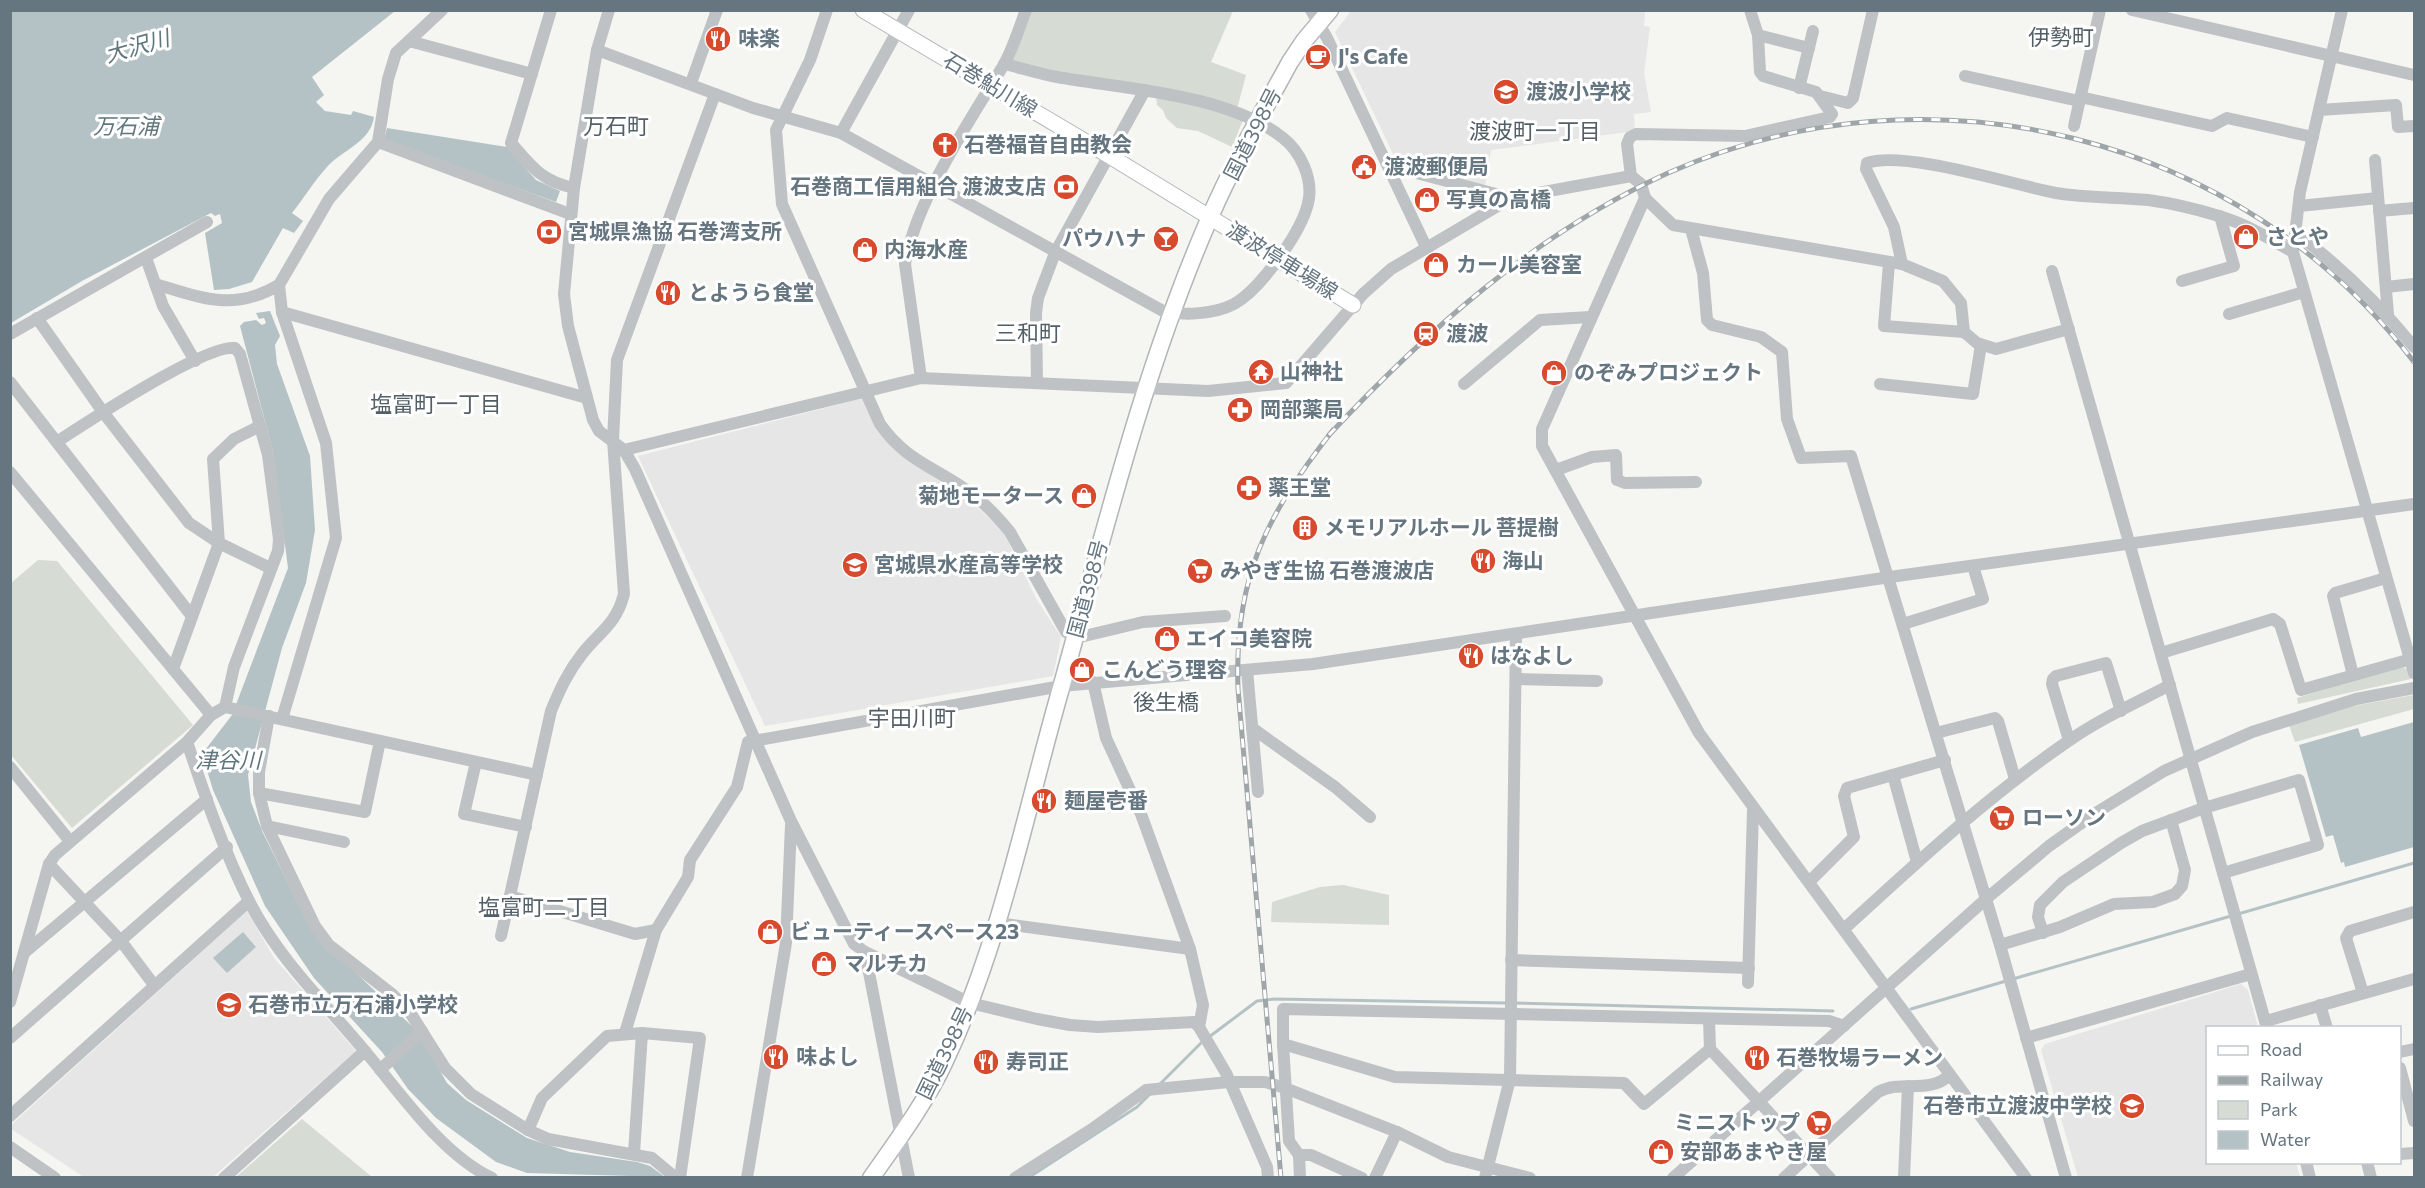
<svg xmlns="http://www.w3.org/2000/svg" width="2425" height="1188" font-family="Commissioner,'Noto Sans JP',sans-serif">
  <rect width="100%" height="100%" fill="#f5f5f1"/>
  <g fill="#e5e6e5">
    <polygon points="1351,11 1645,11 1644,26 1650,27 1644,73 1651,112 1634,114 1635,131 1491,150 1485,186 1396,160 1335,32"/>
    <polygon points="864,398 876,429 897,451 954,486 1003,531 1037,600 1061,637 1053,676 765,726 638,456"/>
    <polygon points="247,911 274,958 356,1051 213,1177 84,1177 11,1129 11,1125"/>
    <polygon points="2241,984 2248,990 2258,1027 2208,1028 2208,1162 2296,1163 2300,1177 2078,1177 2041,1050 2045,1044"/>
  </g>
  <g fill="#d6dbd3">
    <polygon points="1031,11 1233,11 1211,62 1246,75 1237,109 1011,62"/>
    <polygon points="1156,95 1233,115 1243,120 1232,147 1198,131 1177,128 1166,118 1163,110 1157,105"/>
    <polygon points="38,560 57,561 193,725 72,828 11,755 11,583"/>
    <polygon points="2402,666 2410,672 2411,679 2298,704 2297,698"/>
    <polygon points="2414,695 2414,709 2295,742 2289,725 2348,707"/>
    <polygon points="1343,885 1389,895 1389,925 1271,922 1272,902 1320,887"/>
    <polygon points="302,1119 372,1177 236,1177"/>
  </g>
  <g fill="#b5c2c5">
    <path d="M10,11L11,10L395,11L312,77L324,95L316,102L325,111L351,115L353,111L374,117C370,143 343,149 327,167C314,181 304,198 292,213L303,221L294,233L283,228L252,282L229,289L214,290L205,233L222,223L220,214L215,216L211,213L82,281L11,323Z"/>
    <polygon points="387,128 507,147 536,180 560,191 556,202 384,140"/>
    <polygon points="270,311 280,336 275,345 277,364 310,456 315,530 306,583 282,648 248,775 251,802 263,833 312,931 417,1031 447,1083 466,1100 527,1138 570,1152 637,1162 650,1166 665,1177 527,1173 496,1162 436,1118 408,1089 382,1052 314,978 265,906 213,790 202,754 232,715 288,568 273,452 240,326 244,322 256,320 262,325 266,323 264,318 259,319 256,313"/>
    <polygon points="2414,722 2414,847 2345,867 2344,862 2341,863 2333,835 2326,837 2299,745 2358,728 2361,737"/>
    <polygon points="243,932 256,947 227,973 213,958"/>
  </g>
  <g fill="none" stroke-linecap="round" stroke-linejoin="round">
    <g stroke="#b5c2c5" stroke-width="3">
      <polyline points="2238,914 2414,863"/>
      <polyline points="2013,979 2231,916"/>
      <polyline points="1514,1003 1833,1011"/>
      <polyline points="1911,1009 2006,981"/>
      <polyline points="1209,1037 1257,1001 1274,999 1507,1003"/>
      <polyline points="1159,1085 1203,1041"/>
      <polyline points="1028,1178 1137,1107 1150,1094"/>
    </g>
    <g stroke="#b1b6b9" stroke-width="17">
      <polyline id="major" points="863,10 1108,155 1353,305"/>
    </g>
    <g stroke="#b1b5b8" stroke-width="19">
      <path id="highway" d="M871,1178C897,1141 926,1102 945,1061C1001,942 1025,813 1061,688C1105,530 1144,368 1210,217C1233,164 1262,113 1290,62L1304,41L1330,10"/>
    </g>
    <g stroke="#bec2c5" stroke-width="12">
      <path d="M551,10L511,143C532,167 541,181 574,188"/>
      <polyline points="609,10 597,50 574,188 564,294 568,326 593,420 599,431 624,450 635,469 791,821 854,944 865,952 970,1003 1037,1019 1070,1025 1098,1027 1194,1022 1199,1027 1226,1073 1267,1167 1268,1178"/>
      <path d="M827,10L810,60L776,130L782,204L880,424C904,458 929,465 962,487C980,498 997,516 1010,532L1066,632L1076,638L1143,622L1225,616"/>
      <polyline points="1311,10 1327,38 1427,249"/>
      <polyline points="2132,10 2414,75"/>
      <polyline points="2342,10 2300,192 2293,252 2414,673"/>
      <polyline points="1758,35 1809,48"/>
      <polyline points="409,41 532,74"/>
      <path d="M597,50L753,108L841,133L1163,311C1184,316 1215,314 1234,304C1261,289 1305,228 1309,198C1312,177 1300,151 1283,138C1228,94 1125,89 1057,77C1039,74 1022,68 1004,64"/>
      <polyline points="1965,76 2079,101"/>
      <polyline points="691,83 717,10"/>
      <polyline points="1799,88 1813,31"/>
      <polyline points="1820,96 1848,103 1853,98 1873,10"/>
      <polyline points="2080,97 2212,126 2227,118 2313,137"/>
      <polyline points="2319,110 2396,105 2398,127 2414,126"/>
      <polyline points="2074,126 2100,10"/>
      <polyline points="841,133 909,10"/>
      <polyline points="378,142 570,214"/>
      <polyline points="2375,160 2388,314"/>
      <polyline points="1390,166 1511,198 1631,176 1641,184 1645,198 1542,429 1542,446 1699,733 2026,1178"/>
      <polyline points="1631,176 1627,144 1630,137 1636,134 1745,136 1830,117 1832,114 1816,92 1763,76 1760,72 1758,35 1750,10"/>
      <polyline points="1645,198 1673,225 1902,264 1943,281 1961,303 1964,332 1977,343 1996,349 2069,329"/>
      <polyline points="2299,206 2378,198"/>
      <polyline points="2379,211 2414,208"/>
      <polyline points="1691,229 1703,273 1707,320 1712,325 1761,337 1782,352 1787,419 1801,458 1851,456 2000,945 2066,1178"/>
      <path d="M2295,232C2340,266 2379,304 2414,347"/>
      <polyline points="146,258 163,306 195,361"/>
      <polyline points="1889,263 1884,326 1964,332"/>
      <path d="M1902,264L1894,227L1866,169L1867,163C1904,150 2014,185 2056,193C2086,198 2117,197 2148,200C2171,203 2196,209 2219,216C2246,224 2269,238 2293,252"/>
      <polyline points="2052,271 2267,1028"/>
      <polyline points="2182,281 2234,266 2220,216"/>
      <path d="M155,284C202,298 233,312 279,285"/>
      <polyline points="2386,287 2414,284"/>
      <polyline points="282,312 587,398"/>
      <polyline points="2229,314 2304,292"/>
      <polyline points="37,318 103,412 189,523 219,543 270,568"/>
      <polyline points="10,334 207,222"/>
      <path d="M921,378L905,264C916,200 969,122 1003,66C1013,49 1019,28 1026,10"/>
      <polyline points="10,382 191,615"/>
      <polyline points="1037,383 1036,313 1038,298 1055,253 1145,90"/>
      <polyline points="1464,384 1540,320 1590,317"/>
      <polyline points="1880,384 1973,394 1981,345"/>
      <path d="M58,441C87,422 206,344 235,348L240,354L268,455L279,539L278,551L234,667L225,707"/>
      <polyline points="624,450 921,378 1208,391 1286,383 1363,294 1391,269 1511,198"/>
      <polyline points="1556,470 1592,457 1616,455 1617,480 1625,483 1696,482"/>
      <polyline points="10,472 211,715"/>
      <polyline points="1903,624 1983,599 1973,566"/>
      <polyline points="2161,653 2273,619 2280,624 2301,690 2411,659"/>
      <polyline points="173,669 219,543 213,459 234,439 260,426"/>
      <polyline points="1247,670 1258,792"/>
      <polyline points="2353,675 2333,596 2335,593 2386,578"/>
      <polyline points="1518,679 1597,681"/>
      <polyline points="1093,682 1106,738 1141,814 1190,949 1203,1005 1199,1027"/>
      <polyline points="269,716 259,772 259,793 267,826 315,926 329,945 392,994 411,1014 445,1068 471,1094 528,1130 548,1139 652,1158 676,1178"/>
      <polyline points="282,719 336,538 326,443 282,312 279,285 329,199 378,142 388,79 396,53 442,10"/>
      <polyline points="1252,728 1335,787 1370,817"/>
      <polyline points="1936,733 1995,718 1998,721 2015,779"/>
      <polyline points="2069,740 2052,684 2053,679 2056,676 2106,663 2121,711"/>
      <path d="M187,742C205,796 224,852 250,903C279,959 324,1002 364,1050C400,1092 441,1154 492,1178"/>
      <polyline points="476,762 464,814 526,827"/>
      <polyline points="10,767 69,840"/>
      <polyline points="1893,775 1917,862"/>
      <polyline points="259,793 365,812 380,741"/>
      <polyline points="267,826 344,842"/>
      <polyline points="49,864 121,941 154,985"/>
      <polyline points="1809,882 1854,837 1844,796 1847,788 1945,760"/>
      <polyline points="510,896 635,934 656,930"/>
      <polyline points="998,923 1190,949"/>
      <path d="M1844,929C1916,863 1987,797 2067,742C2099,719 2136,703 2170,685"/>
      <polyline points="2043,933 2038,917 2040,905 2063,882 2121,843 2142,831 2204,808 2299,780 2318,845 2223,873"/>
      <path d="M501,936L551,711C560,689 568,672 582,654C600,631 616,625 624,594L613,440L617,360L715,94"/>
      <polyline points="2000,945 2060,927 2114,904 2153,902 2175,894 2182,886 2185,870 2171,820"/>
      <polyline points="865,952 909,1178"/>
      <polyline points="24,953 207,799"/>
      <polyline points="1511,960 1749,968"/>
      <polyline points="1748,983 1753,810"/>
      <polyline points="2363,993 2346,938 2350,931 2414,912"/>
      <polyline points="10,1002 49,864 55,855 187,742 211,715 225,707 537,775"/>
      <polyline points="2320,1005 2327,1028"/>
      <polyline points="1709,1019 1710,1049 1830,1178"/>
      <polyline points="2266,1021 2414,979"/>
      <polyline points="625,1033 656,930 688,877 690,860 737,787 748,742 1061,686 1313,664 1890,577 2414,504"/>
      <polyline points="10,1038 227,847"/>
      <polyline points="2026,1038 2251,974"/>
      <polyline points="1283,1044 1289,1141 1299,1155 1300,1178"/>
      <polyline points="1710,1049 1644,1104 1624,1083 1395,1077 1283,1044 1283,1009 1829,1021 1844,1026"/>
      <polyline points="2400,1052 2414,1049"/>
      <polyline points="2400,1068 2414,1121"/>
      <polyline points="380,1070 422,1031"/>
      <polyline points="10,1116 249,901"/>
      <polyline points="528,1130 542,1098 607,1036 642,1033 700,1038 680,1178"/>
      <polyline points="10,1147 55,1178"/>
      <polyline points="634,1153 642,1033"/>
      <polyline points="2400,1154 2414,1153"/>
      <polyline points="1299,1155 1311,1155 1362,1178"/>
      <polyline points="2306,1162 2310,1178"/>
      <polyline points="2367,1162 2371,1178"/>
      <polyline points="224,1178 365,1051"/>
      <polyline points="747,1178 786,943 791,825"/>
      <polyline points="1015,1178 1092,1129 1146,1090 1229,1082 1265,1082 1285,1088 1397,1132 1448,1157 1530,1178"/>
      <polyline points="1375,1178 1397,1132"/>
      <polyline points="1485,1178 1510,1079 1516,634"/>
      <polyline points="1673,1178 1986,899 2049,846 2094,814 2164,771 2252,732 2356,699 2414,688"/>
      <path d="M1784,1178L1878,1092C1902,1079 1928,1095 1950,1075"/>
      <polyline points="1904,1178 1908,1086"/>
    </g>
    <use href="#major" stroke="#fff" stroke-width="15"/>
    <use href="#highway" stroke="#fff" stroke-width="16"/>
    <g stroke="#9fa6aa" stroke-width="5">
      <g id="rail">
        <path d="M1329,435C1426,331 1536,233 1668,173C1929,57 2241,134 2414,362"/>
        <path d="M1281,1178L1238,689C1234,577 1266,516 1333,430"/>
      </g>
    </g>
    <use href="#rail" stroke="#fff" stroke-width="3" stroke-dasharray="9" stroke-linecap="butt"/>
  </g>
  <defs>
    <g id="restaurant-disc" transform="scale(1.35)"><circle r="9.5" fill="#d84a2e" stroke="#fff"/><path d="M-5-6h1v4h1v-4h1v4h1v-4h1v5L-1.5 .5V6h-2V.5L-5-1ZM5-6V6H3V1.5H1.5Q1.5-4 5-6Z" fill="#fff"/></g>
    <g id="cafe-disc" transform="scale(1.35)"><circle r="9.5" fill="#d84a2e" stroke="#fff"/><path d="M-5.5-4.5H6V0H3Q3 3.5 0 3.5H-2.5Q-5.5 3.5-5.5 0ZM3-3.2v2h1.7v-2ZM-6 4.5H4V6H-6Z" fill="#fff"/></g>
    <g id="school-disc" transform="scale(1.35)"><circle r="9.5" fill="#d84a2e" stroke="#fff"/><path d="M0-5L7-2L0 1L-7-2ZM-4 1L0 2.5L4 1V4Q0 6-4 4Z" fill="#fff"/></g>
    <g id="church-disc" transform="scale(1.35)"><circle r="9.5" fill="#d84a2e" stroke="#fff"/><path d="M-1.2-6h2.4v3.5h3.3v2.4h-3.3V6h-2.4V-.1h-3.3v-2.4h3.3Z" fill="#fff"/></g>
    <g id="civic-disc" transform="scale(1.35)"><circle r="9.5" fill="#d84a2e" stroke="#fff"/><path d="M-.6-6.5H3V-4.5H.6V-3L4-1V1h2V6H-6V1h2V-1L-.6-3ZM-1.2 2.5V6h2.4V2.5Z" fill="#fff"/></g>
    <g id="bank-disc" transform="scale(1.35)"><circle r="9.5" fill="#d84a2e" stroke="#fff"/><path d="M-6-4H6V4H-6ZM0-2.3a2.3 2.3 0 1 0 0 4.6a2.3 2.3 0 1 0 0-4.6Z" fill="#fff"/></g>
    <g id="shop-disc" transform="scale(1.35)"><circle r="9.5" fill="#d84a2e" stroke="#fff"/><path d="M-5-2.5h2.3a2.7 3.5 0 0 1 5.4 0H5L5.5 6h-11ZM-1.5-2.5h3a1.5 2.3 0 0 0-3 0Z" fill="#fff"/></g>
    <g id="bar-disc" transform="scale(1.35)"><circle r="9.5" fill="#d84a2e" stroke="#fff"/><path d="M-6-5H6L.8 .8V4.5H3.5V6h-7V4.5H-.8V.8Z" fill="#fff"/></g>
    <g id="station-disc" transform="scale(1.35)"><circle r="9.5" fill="#d84a2e" stroke="#fff"/><path d="M-3-6H3Q5-6 5-4V2Q5 4 3 4L4.5 6H3L1.5 4h-3L-3 6H-4.5L-3 4Q-5 4-5 2V-4Q-5-6-3-6ZM-3.5-4v3h7v-3ZM-3.5 1v1.5H-2V1ZM2 1v1.5H3.5V1Z" fill="#fff"/></g>
    <g id="temple-disc" transform="scale(1.35)"><circle r="9.5" fill="#d84a2e" stroke="#fff"/><path d="M0-6L5-2H3V0L6.5 2.5H4V6H1.5V3h-3V6H-4V2.5H-6.5L-3 0V-2H-5Z" fill="#fff"/></g>
    <g id="pharmacy-disc" transform="scale(1.35)"><circle r="9.5" fill="#d84a2e" stroke="#fff"/><path d="M-2-6h4v4h4v4h-4v4h-4v-4h-4v-4h4Z" fill="#fff"/></g>
    <g id="building-disc" transform="scale(1.35)"><circle r="9.5" fill="#d84a2e" stroke="#fff"/><path d="M-4-6H4V6H1V3H-1V6H-4ZM-2.5-4.3h1.7v1.8h-1.7ZM.8-4.3h1.7v1.8H.8ZM-2.5-1h1.7V.8h-1.7ZM.8-1h1.7V.8H.8Z" fill="#fff"/></g>
    <g id="supermarket-disc" transform="scale(1.35)"><circle r="9.5" fill="#d84a2e" stroke="#fff"/><path d="M-6-5.5h2.5l.6 2H6L4.5 2H-2.5L-4.4-4H-6ZM-1.5 3.2a1.3 1.3 0 1 0 .1 0ZM3 3.2a1.3 1.3 0 1 0 .1 0Z" fill="#fff"/></g>
  </defs>
  <g fill-rule="evenodd">
    <use href="#restaurant-disc" x="718" y="39"/>
    <use href="#cafe-disc" x="1318" y="57"/>
    <use href="#school-disc" x="1506" y="92"/>
    <use href="#church-disc" x="945" y="145"/>
    <use href="#civic-disc" x="1364" y="167"/>
    <use href="#bank-disc" x="1066" y="187"/>
    <use href="#shop-disc" x="1427" y="200"/>
    <use href="#bank-disc" x="549" y="232"/>
    <use href="#shop-disc" x="2246" y="237"/>
    <use href="#bar-disc" x="1166" y="239"/>
    <use href="#shop-disc" x="865" y="250"/>
    <use href="#shop-disc" x="1436" y="265"/>
    <use href="#restaurant-disc" x="668" y="293"/>
    <use href="#station-disc" x="1426" y="334"/>
    <use href="#temple-disc" x="1261" y="372"/>
    <use href="#shop-disc" x="1554" y="373"/>
    <use href="#pharmacy-disc" x="1240" y="410"/>
    <use href="#pharmacy-disc" x="1249" y="488"/>
    <use href="#shop-disc" x="1084" y="496"/>
    <use href="#building-disc" x="1305" y="528"/>
    <use href="#restaurant-disc" x="1483" y="561"/>
    <use href="#school-disc" x="855" y="565"/>
    <use href="#supermarket-disc" x="1200" y="571"/>
    <use href="#shop-disc" x="1167" y="639"/>
    <use href="#restaurant-disc" x="1471" y="656"/>
    <use href="#shop-disc" x="1082" y="670"/>
    <use href="#restaurant-disc" x="1044" y="801"/>
    <use href="#supermarket-disc" x="2002" y="818"/>
    <use href="#shop-disc" x="770" y="932"/>
    <use href="#shop-disc" x="824" y="964"/>
    <use href="#school-disc" x="229" y="1005"/>
    <use href="#restaurant-disc" x="776" y="1057"/>
    <use href="#restaurant-disc" x="1757" y="1058"/>
    <use href="#restaurant-disc" x="986" y="1062"/>
    <use href="#school-disc" x="2132" y="1106"/>
    <use href="#supermarket-disc" x="1819" y="1123"/>
    <use href="#shop-disc" x="1661" y="1152"/>
  </g>
  <g text-anchor="middle" stroke-width="6" stroke-linejoin="round" paint-order="stroke">
    <g font-size="21" font-weight="bold" fill="#657681" stroke="#fff" text-anchor="start">
      <text x="738" y="46">味楽</text>
      <text x="1338" y="64">J's Cafe</text>
      <text x="1526" y="99">渡波小学校</text>
      <text x="964" y="152">石巻福音自由教会</text>
      <text x="1384" y="174">渡波郵便局</text>
      <text x="1046" y="194" text-anchor="end">石巻商工信用組合 渡波支店</text>
      <text x="1446" y="207">写真の高橋</text>
      <text x="568" y="239">宮城県漁協 石巻湾支所</text>
      <text x="2266" y="244">さとや</text>
      <text x="1146" y="246" text-anchor="end">パウハナ</text>
      <text x="884" y="257">内海水産</text>
      <text x="1456" y="272">カール美容室</text>
      <text x="688" y="300">とようら食堂</text>
      <text x="1446" y="341">渡波</text>
      <text x="1280" y="379">山神社</text>
      <text x="1574" y="380">のぞみプロジェクト</text>
      <text x="1260" y="417">岡部薬局</text>
      <text x="1268" y="495">薬王堂</text>
      <text x="1064" y="503" text-anchor="end">菊地モータース</text>
      <text x="1324" y="535">メモリアルホール 菩提樹</text>
      <text x="1502" y="568">海山</text>
      <text x="874" y="572">宮城県水産高等学校</text>
      <text x="1220" y="578">みやぎ生協 石巻渡波店</text>
      <text x="1186" y="646">エイコ美容院</text>
      <text x="1490" y="663">はなよし</text>
      <text x="1102" y="677">こんどう理容</text>
      <text x="1064" y="808">麺屋壱番</text>
      <text x="2022" y="825">ローソン</text>
      <text x="790" y="939">ビューティースペース23</text>
      <text x="844" y="971">マルチカ</text>
      <text x="248" y="1012">石巻市立万石浦小学校</text>
      <text x="796" y="1064">味よし</text>
      <text x="1776" y="1065">石巻牧場ラーメン</text>
      <text x="1006" y="1069">寿司正</text>
      <text x="2112" y="1113" text-anchor="end">石巻市立渡波中学校</text>
      <text x="1800" y="1130" text-anchor="end">ミニストップ</text>
      <text x="1680" y="1159">安部あまやき屋</text>
    </g>
    <g font-size="21" fill="#657681" stroke="#fff">
      <text transform="translate(990 85) rotate(31)" y="7">石巻鮎川線</text>
      <text transform="translate(1253 134) rotate(-63)" y="7">国道398号</text>
      <text transform="translate(1282 261) rotate(32)" y="7">渡波停車場線</text>
      <text transform="translate(1088 589) rotate(-75)" y="7">国道398号</text>
      <text transform="translate(945 1053) rotate(-64)" y="7">国道398号</text>
    </g>
    <g font-size="22" fill="#535f66" stroke="#fff">
      <text x="2061" y="45">伊勢町</text>
      <text x="616" y="134">万石町</text>
      <text x="1535" y="139">渡波町一丁目</text>
      <text x="1028" y="341">三和町</text>
      <text x="436" y="412">塩富町一丁目</text>
      <text x="1166" y="710">後生橋</text>
      <text x="912" y="726">宇田川町</text>
      <text x="544" y="915">塩富町二丁目</text>
    </g>
    <g font-size="22" font-style="italic" fill="#61777e" stroke="#fff">
      <text transform="translate(137 46) rotate(-16)" y="8">大沢川</text>
      <text x="126" y="134">万石浦</text>
      <text x="228" y="768">津谷川</text>
    </g>
  </g>
  <rect width="2425" height="1188" fill="none" stroke="#657681" stroke-width="24"/>
  <rect x="2206" y="1026" width="195" height="138" fill="#ffffff" stroke="#c1c8cd" stroke-width="1.5"/>
  <rect x="2218" y="1046" width="30" height="9" fill="#ffffff" stroke="#c1c8cd" stroke-width="1.5"/>
  <text x="2260" y="1056" font-size="18" fill="#657681">Road</text>
  <rect x="2218" y="1076" width="30" height="9" fill="#9fa6aa" stroke="#c1c8cd" stroke-width="1.5"/>
  <text x="2260" y="1086" font-size="18" fill="#657681">Railway</text>
  <rect x="2218" y="1101" width="30" height="18" fill="#d6dbd3" stroke="#c1c8cd" stroke-width="1.5"/>
  <text x="2260" y="1116" font-size="18" fill="#657681">Park</text>
  <rect x="2218" y="1131" width="30" height="18" fill="#b5c2c5" stroke="#c1c8cd" stroke-width="1.5"/>
  <text x="2260" y="1146" font-size="18" fill="#657681">Water</text>
</svg>
